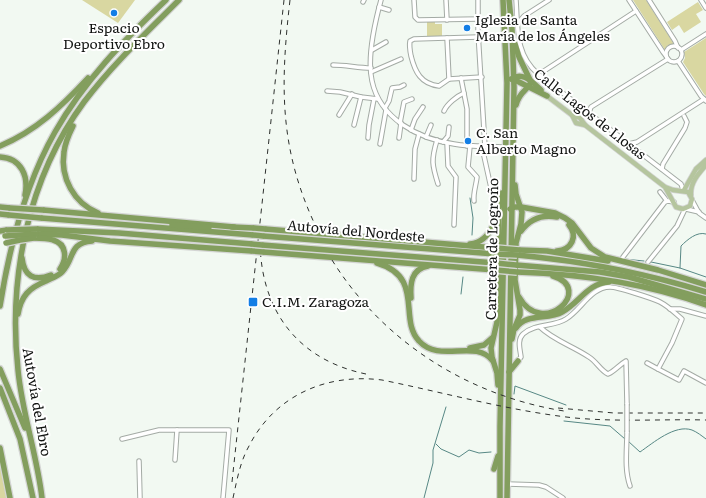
<svg xmlns="http://www.w3.org/2000/svg" width="706" height="498" font-family="Literata,serif">
  <rect width="100%" height="100%" fill="#f2f9f2"/>
  <g fill="#d9d7a1">
    <polygon points="82,0 135,0 118,23"/>
    <polygon points="633,0 646,0 674,44 668,45 665,50"/>
    <polygon points="698,2 703,10 696,14 701,22 684,33 679,25 672,30 667,22"/>
    <polygon points="427,22 435,22 435,34 435,24 442,24 442,37 427,37"/>
    <polygon points="706,38 706,96 704,94 683,62 685,58 684,52"/>
    <polygon points="0,465 7,498 0,498"/>
  </g>
  <g fill="none" stroke-linecap="round" stroke-linejoin="round">
    <g stroke="#578885" stroke-width="1">
      <polyline points="470,198 473,218 472,235"/>
      <polyline points="624,259 644,261"/>
      <polyline points="651,262 680,268 706,277"/>
      <path d="M680,268L681,246C687,240 697,231 706,234"/>
      <polyline points="461,294 463,277"/>
      <polyline points="514,394 515,386 566,405"/>
      <polyline points="564,421 610,426 625,439"/>
      <path d="M628,441L640,452C653,443 675,424 692,430C697,432 702,436 706,439"/>
      <polyline points="436,444 441,449 459,457 469,450 479,453 491,452"/>
      <polyline points="424,498 433,463 433,450 446,407"/>
    </g>
    <g stroke="#a4aba5" stroke-width="5.5">
      <g id="minor">
        <path d="M381,0C375,22 367,59 372,81C380,119 419,139 454,144C471,147 488,146 505,147"/>
        <polyline points="414,0 415,17 418,20 478,19"/>
        <polyline points="446,0 447,20"/>
        <polyline points="478,0 478,32 485,147"/>
        <path d="M516,0C518,28 515,54 538,74L681,184L683,190"/>
        <polyline points="629,0 663,52 666,56"/>
        <polyline points="649,0 675,41 678,48"/>
        <polyline points="701,0 706,8"/>
        <polyline points="363,2 364,0"/>
        <polyline points="379,7 389,10"/>
        <polyline points="518,23 524,16 549,0"/>
        <path d="M478,37L414,39L410,41C409,46 410,51 411,56C415,72 421,84 439,86L449,79L482,77"/>
        <polyline points="447,38 449,79"/>
        <circle cx="674" cy="54" r="8"/>
        <polyline points="372,50 386,42"/>
        <polyline points="681,50 706,34"/>
        <polyline points="678,61 701,96 706,101"/>
        <path d="M333,65C346,65 358,68 371,68"/>
        <polyline points="371,72 401,59"/>
        <polyline points="536,72 544,71 636,11"/>
        <polyline points="461,78 467,109 467,146"/>
        <polyline points="327,91 340,92 361,97 378,99"/>
        <polyline points="385,108 389,101 392,88 400,87 404,85"/>
        <path d="M444,111C447,104 457,96 464,93"/>
        <polyline points="589,113 591,107 668,59"/>
        <polyline points="339,115 352,94"/>
        <polyline points="400,123 404,102 412,99"/>
        <polyline points="354,125 361,97"/>
        <polyline points="411,130 415,119 423,107"/>
        <polyline points="426,137 431,125"/>
        <polyline points="368,138 369,125 374,99"/>
        <polyline points="399,138 401,123"/>
        <path d="M437,140C431,160 432,165 438,184"/>
        <polyline points="443,142 448,136 449,127"/>
        <polyline points="447,143 448,166 456,177 454,225"/>
        <polyline points="380,144 386,110"/>
        <polyline points="629,144 637,142 704,99"/>
        <path d="M470,146L468,167L477,177C476,186 473,193 474,201"/>
        <polyline points="482,147 493,197 492,207"/>
        <polyline points="662,169 663,164 685,128 687,122 684,116"/>
        <polyline points="414,179 415,149 419,134"/>
        <polyline points="660,192 667,201"/>
        <polyline points="692,200 699,213 706,218"/>
        <polyline points="686,209 699,212"/>
        <polyline points="623,257 665,202 668,201 674,202"/>
        <polyline points="648,262 677,226 685,209"/>
        <polyline points="670,309 680,309 706,316"/>
        <path d="M540,327C553,340 573,346 589,357C597,362 600,370 608,374C615,371 619,365 626,361L627,404"/>
        <path d="M518,361L521,357C520,349 517,340 523,334C535,323 554,327 566,319C581,310 591,287 610,287C617,287 652,298 660,302C668,306 675,313 682,319L672,343L658,369L647,363"/>
        <polyline points="658,369 679,380 684,371 706,383"/>
        <path d="M627,432C627,449 624,469 630,486"/>
        <polyline points="122,439 159,430 229,430 223,498"/>
        <polyline points="175,460 177,430"/>
        <polyline points="139,461 140,498"/>
        <polyline points="507,484 539,485 546,487 563,498"/>
      </g>
    </g>
    <g stroke="#d4d5d4" stroke-width="6">
      <g id="major">
        <polyline points="547,96 572,115 580,118 585,125 665,187 673,190 688,192 692,199 690,206 683,209 676,207 665,187"/>
        <polyline points="572,115 576,123 585,125"/>
        <polyline points="684,190 696,169 706,160"/>
        <path d="M691,195C690,183 698,174 706,165"/>
      </g>
    </g>
    <g stroke="#d4d5d4" stroke-width="8">
      <g id="highway">
        <path d="M515,44L519,57L531,82C527,92 520,90 516,105"/>
        <path d="M511,79C523,71 532,82 541,90"/>
        <polyline points="513,79 547,96"/>
        <path d="M73,126C69,134 65,143 64,152C60,178 74,203 98,213"/>
        <path d="M0,146C36,131 62,106 88,78"/>
        <path d="M0,157C21,158 29,176 25,195"/>
        <polyline points="0,207 10,208"/>
        <polyline points="510,209 515,207 521,207 555,213 565,218 572,223 591,248 605,257 658,270 706,285"/>
        <polyline points="43,210 234,227"/>
        <polyline points="498,213 500,246 497,322 491,348 492,357 497,373 498,385"/>
        <polyline points="0,214 9,215"/>
        <polyline points="41,218 253,235"/>
        <polyline points="172,225 209,227"/>
        <polyline points="232,227 254,228"/>
        <polyline points="37,229 119,233 252,244"/>
        <polyline points="265,229 496,248"/>
        <polyline points="0,231 7,230"/>
        <path d="M521,231C530,219 542,214 557,217"/>
        <polyline points="36,234 62,235 110,241 252,251"/>
        <polyline points="263,236 495,254"/>
        <path d="M34,238C40,238 47,238 53,240C67,244 67,259 60,269"/>
        <path d="M470,244C493,242 499,212 502,193"/>
        <polyline points="262,245 496,263"/>
        <polyline points="519,250 547,251 608,261"/>
        <path d="M557,251C572,250 578,236 569,225"/>
        <polyline points="263,252 495,270"/>
        <path d="M517,255C581,261 645,273 706,292"/>
        <path d="M22,258C24,276 34,282 51,275"/>
        <path d="M377,263C425,277 398,319 419,341C440,364 475,338 493,361"/>
        <polyline points="516,265 600,272 629,277 706,299"/>
        <path d="M517,272C581,274 646,283 706,305"/>
        <path d="M519,297C543,339 595,289 553,276"/>
        <path d="M411,298C410,284 411,269 428,266"/>
        <path d="M0,306C9,249 26,183 55,132C84,81 124,40 166,0"/>
        <path d="M18,314C21,296 29,288 46,281C52,278 58,276 62,272C75,259 68,243 92,241"/>
        <path d="M516,328C526,313 548,320 562,312C579,303 588,283 609,282"/>
        <polyline points="512,339 514,329 520,315 520,310 515,280 516,243 521,224 522,212 516,194 515,185"/>
        <polyline points="470,348 484,345 492,338"/>
        <polyline points="0,369 25,428"/>
        <polyline points="509,372 518,361"/>
        <polyline points="0,388 20,439 33,498"/>
        <polyline points="0,448 10,498"/>
        <polyline points="494,469 498,456"/>
        <path d="M42,498C37,455 22,413 18,370C8,277 28,178 84,102C112,65 146,33 179,0"/>
        <polyline points="500,498 500,427 507,83 503,0"/>
        <polyline points="507,498 514,87 512,29 509,0"/>
      </g>
    </g>
    <use href="#minor" stroke="#fff" stroke-width="3.5"/>
    <use href="#major" stroke="#b5c59e" stroke-width="4.5"/>
    <use href="#highway" stroke="#839e5e" stroke-width="5.5"/>
    <g stroke="#2e312e" stroke-width="1" stroke-dasharray="5 5" stroke-linecap="butt">
      <path d="M290,0C280,87 279,151 318,231"/>
      <path d="M260,242C261,311 298,360 366,374"/>
      <path d="M332,260C383,342 469,396 564,411"/>
      <polyline points="558,408 614,413 706,413"/>
      <polyline points="232,482 284,0"/>
      <path d="M233,498C237,480 240,462 249,446C275,395 327,373 382,380C446,393 510,411 575,418C619,422 663,419 706,420"/>
    </g>
    <g stroke="#a4aba5" stroke-width="5.5" stroke-linecap="butt">
      <polyline id="minor-bridge" points="627,432 627,404"/>
    </g>
    <g stroke="#d4d5d4" stroke-width="8" stroke-linecap="butt">
      <g id="highway-bridge">
        <polyline points="10,208 43,210"/>
        <polyline points="9,215 41,218"/>
        <polyline points="254,228 265,229"/>
        <polyline points="7,230 37,229"/>
        <polyline points="253,235 263,236"/>
        <polyline points="5,236 36,234"/>
        <polyline points="6,243 20,240 34,238"/>
        <polyline points="252,244 262,245"/>
        <polyline points="496,248 519,250"/>
        <polyline points="252,251 263,252"/>
        <polyline points="495,254 517,255"/>
        <polyline points="496,263 516,265"/>
        <polyline points="495,270 517,272"/>
      </g>
    </g>
    <use href="#minor-bridge" stroke="#fff" stroke-width="3.5"/>
    <use href="#highway-bridge" stroke="#839e5e" stroke-width="5.5"/>
  </g>
  <g fill="#137ee5" stroke="#fff" stroke-width="1.5">
    <circle cx="114" cy="13" r="4"/>
    <circle cx="467" cy="28" r="4"/>
    <circle cx="468" cy="141" r="4"/>
    <rect x="248" y="297" width="10" height="10" rx="2"/>
  </g>
  <g text-anchor="middle" stroke-width="4" stroke-linejoin="round" paint-order="stroke">
    <g font-size="14" fill="#121412" stroke="#fff" text-anchor="start">
      <text x="475" y="25">Iglesia de Santa<tspan x="475" dy="16">María de los Ángeles</tspan></text>
      <text x="114" y="33" text-anchor="middle">Espacio<tspan x="114" dy="16">Deportivo Ebro</tspan></text>
      <text x="476" y="138">C. San<tspan x="476" dy="16">Alberto Magno</tspan></text>
      <text x="262" y="307">C.I.M. Zaragoza</text>
    </g>
    <g font-size="14" fill="#121412" stroke="#fff">
      <text transform="translate(590 114) rotate(38)" y="5">Calle Lagos de Llosas</text>
      <text transform="translate(356 231) rotate(5)" y="5">Autovía del Nordeste</text>
      <text transform="translate(492 249) rotate(-89)" y="5">Carretera de Logroño</text>
      <text transform="translate(37 402) rotate(80)" y="5">Autovía del Ebro</text>
    </g>
  </g>
</svg>
